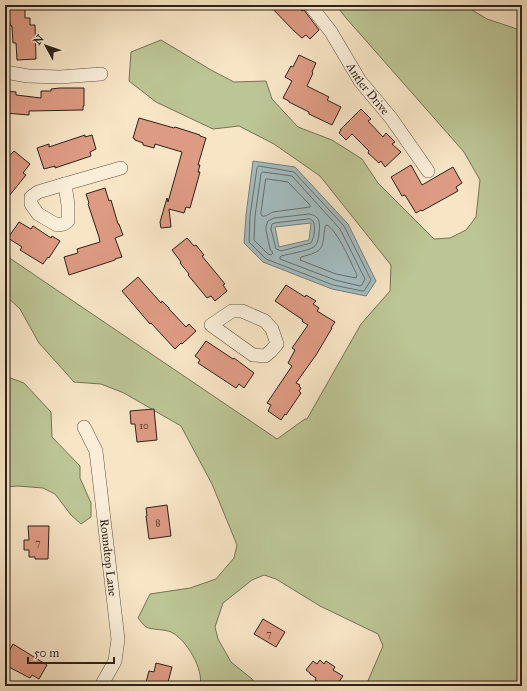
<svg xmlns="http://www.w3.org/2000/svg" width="527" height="691" font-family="'IM FELL Great Primer',serif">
  <rect width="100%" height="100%" fill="#f7e5c5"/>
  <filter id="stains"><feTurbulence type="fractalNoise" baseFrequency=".005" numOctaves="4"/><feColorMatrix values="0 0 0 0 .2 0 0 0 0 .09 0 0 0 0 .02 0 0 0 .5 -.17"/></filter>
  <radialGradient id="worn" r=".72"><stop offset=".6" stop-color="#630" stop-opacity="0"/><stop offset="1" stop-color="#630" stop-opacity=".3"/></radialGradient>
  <g fill="#bcc595" stroke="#747356">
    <path d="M336,5H464L487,19L517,29L522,28V686H367V683L383,646L378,634L320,606L276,579L264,575L252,580L223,603L215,627L218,639L231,662L252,679L257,686H200C204,669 186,639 171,632C164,629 152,630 146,627C143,625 140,620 138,618L150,594L190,588L216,579L234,558L237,545L212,484L181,426L124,393L101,384L74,382L39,343L20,309L5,295V255L277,439L305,419H307L361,324L390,291L391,265L320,176L274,144L239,126L213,129L156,102L129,81L131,52L161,40L211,70L234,82L266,81L272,99L298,127L332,140L362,159L378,183L434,239L450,238L466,230L476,217L480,180L464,152L346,18Z"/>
    <polygon points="5,376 24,383 51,412 52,437 80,466 80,478 91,503 91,517 81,524 71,515 55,494 43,488 18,486 5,487"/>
  </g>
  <path fill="#a3bcc0" stroke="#737e7d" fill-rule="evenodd" d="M253,161L295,167L348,224L376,281L366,296L332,289L263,262L244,243L246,215ZM311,223L309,240L279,247L275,227Z"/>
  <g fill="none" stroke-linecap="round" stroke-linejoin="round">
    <g stroke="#686e6c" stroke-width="1">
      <polygon points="259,166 294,172 344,226 371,280 364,291 362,291 333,285 266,259 249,242 250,216 257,168"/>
      <path d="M263,172L292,176L340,229L365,279L362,285L360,286L335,280L280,259V257L281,256C289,254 306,251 312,248C318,245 318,239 319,234C320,224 321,216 309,214L274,218L268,221L266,226V230L270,249L273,253L271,255L268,254L254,240L255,216L261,174Z"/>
      <path d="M266,179H268L288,182L310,205V207L273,212C270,213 266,217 262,216L261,214Z"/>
      <path d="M310,219L313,221C316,226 314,238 311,243L281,251L279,250L276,249L271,229L272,224L275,223Z"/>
      <path d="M327,225C338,231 351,263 357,275L356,278L336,274L300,260L301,257C324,251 322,250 325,227Z"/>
    </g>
  </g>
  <g fill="#de9b84" stroke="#2c2118">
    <polygon points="5,5 25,5 25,18 30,18 30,25 35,25 36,59 17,60 16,43 13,43 12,26 11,26 11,25 10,25 9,15 5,16"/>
    <polygon points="269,5 296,5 302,11 304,10 319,30 310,39 306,35 302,38 294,31"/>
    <polygon points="299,55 316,63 312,72 313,73 307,86 329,97 327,100 341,107 332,125 309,114 309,112 289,102 289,101 283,98 292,81 285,77 291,66 293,67"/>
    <polygon points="60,88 84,88 84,106 83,106 83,110 29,111 29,115 5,113 5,91 16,92 16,95 41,98 41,91 51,91 51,89"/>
    <polygon points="361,109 371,119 368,121 383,137 386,133 395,142 392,144 401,152 385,167 381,161 379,163 368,153 369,151 352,134 346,140 339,133 341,130 340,130"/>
    <polygon points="139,118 174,128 175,127 200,135 200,136 206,138 198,165 200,165 198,172 200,172 190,208 186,207 184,213 169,209 171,227 161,228 160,222 167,198 168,202 182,152 155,144 154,148 143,145 143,143 135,140 135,139 133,138"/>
    <polygon points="85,135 85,137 92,135 96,149 90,152 91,156 55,168 55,166 44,169 37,148 49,144 49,147"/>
    <polygon points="14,151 30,164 23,173 26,175 5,201 5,161"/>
    <polygon points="411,165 422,185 453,167 462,183 456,187 458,191 422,211 421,210 416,213 405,195 402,196 391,177"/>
    <polygon points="105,188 109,201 111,200 118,224 119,224 123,235 115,238 122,257 115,259 115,260 69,275 64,257 78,253 77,249 100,242 99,237 88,204 89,203 86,194"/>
    <polygon points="19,222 31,229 33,226 51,238 52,236 60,241 49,258 48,257 43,264 20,250 22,247 8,238"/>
    <polygon points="187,238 194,246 196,245 204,255 202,256 225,284 223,285 227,291 215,301 211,296 207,298 188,275 189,274 180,263 181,262 172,250"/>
    <polygon points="138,277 161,303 162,301 169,308 169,309 186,327 189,324 196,331 182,344 181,343 175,349 151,323 150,324 122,291"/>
    <polygon points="286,285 305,297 306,295 316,301 313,304 319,308 317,311 335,322 331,328 332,328 316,355 296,383 300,385 299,386 301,388 299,391 301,393 286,415 285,414 281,420 268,411 271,405 267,403 292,366 288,363 295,350 292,348 308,325 303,322 302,321 303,320 275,301"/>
    <polygon points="206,341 233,359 234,358 254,373 244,388 239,384 236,388 198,363 200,360 195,356"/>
    <polygon points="154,409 157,440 137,442 135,424 131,424 130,411"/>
    <polygon points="167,505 171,536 149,539 146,516 147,516 146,508"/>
    <polygon points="28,526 49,526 48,559 35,559 35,557 29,557 29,550 24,550 24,540 29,540"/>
    <polygon points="263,619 285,632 276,647 254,634"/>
    <polygon points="13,644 47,665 39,679 32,675 30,678 5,665 5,658"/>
    <polygon points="320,660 324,664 326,661 335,667 333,670 343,676 336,686 323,686 315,680 316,678 310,674 310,673 306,670 313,661 317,664"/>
    <polygon points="156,663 172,667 167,686 145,686 149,671 154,672"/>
  </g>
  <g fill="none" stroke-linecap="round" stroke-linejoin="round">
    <g stroke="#5f5243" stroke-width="14">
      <g id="minor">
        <path id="s1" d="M310,5L331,32L360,81L391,118L428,171"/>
        <polyline points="5,72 28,76 60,77 101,74"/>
        <polygon points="65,184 68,205 68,221 64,224 57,225 38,214 31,204 31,197 38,192"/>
        <polyline points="65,184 121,168"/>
        <polygon points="232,311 242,311 265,321 272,329 277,344 271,351 265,356 253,355 211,325"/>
        <path id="s2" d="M84,427L96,451L118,639L115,661L101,686"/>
      </g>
    </g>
    <use href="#minor" stroke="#faeed9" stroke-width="13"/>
  </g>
  <g text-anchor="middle" stroke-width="3" stroke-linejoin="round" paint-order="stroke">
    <g font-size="10" fill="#584033">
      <text x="144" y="429">10</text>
      <text x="158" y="526">8</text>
      <text x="38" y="546">7</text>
      <text x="269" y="637">7</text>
    </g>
    <g font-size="12" fill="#2c2118" stroke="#faeed9">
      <text dy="4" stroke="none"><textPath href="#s1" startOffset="102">Antler Drive</textPath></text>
      <text dy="4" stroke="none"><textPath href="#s2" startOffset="134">Roundtop Lane</textPath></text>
    </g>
  </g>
  <rect width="527" height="691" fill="none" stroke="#f7e5c5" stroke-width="20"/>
  <rect x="6" y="6" width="515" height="679" fill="none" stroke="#2c2118" stroke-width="2"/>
  <rect x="10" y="10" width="507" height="671" fill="none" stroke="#2c2118"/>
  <g transform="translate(46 46) rotate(310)" stroke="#faeed9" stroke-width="3" paint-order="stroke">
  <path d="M0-3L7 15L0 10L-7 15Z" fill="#2c2118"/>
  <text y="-6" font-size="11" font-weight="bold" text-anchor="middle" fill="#2c2118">N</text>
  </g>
  <path d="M28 657v6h86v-6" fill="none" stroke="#2c2118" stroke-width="2"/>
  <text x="34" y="657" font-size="12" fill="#2c2118" stroke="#faeed9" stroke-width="3" paint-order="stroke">50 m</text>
  <rect width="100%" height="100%" filter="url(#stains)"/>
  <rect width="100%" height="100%" fill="url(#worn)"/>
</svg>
